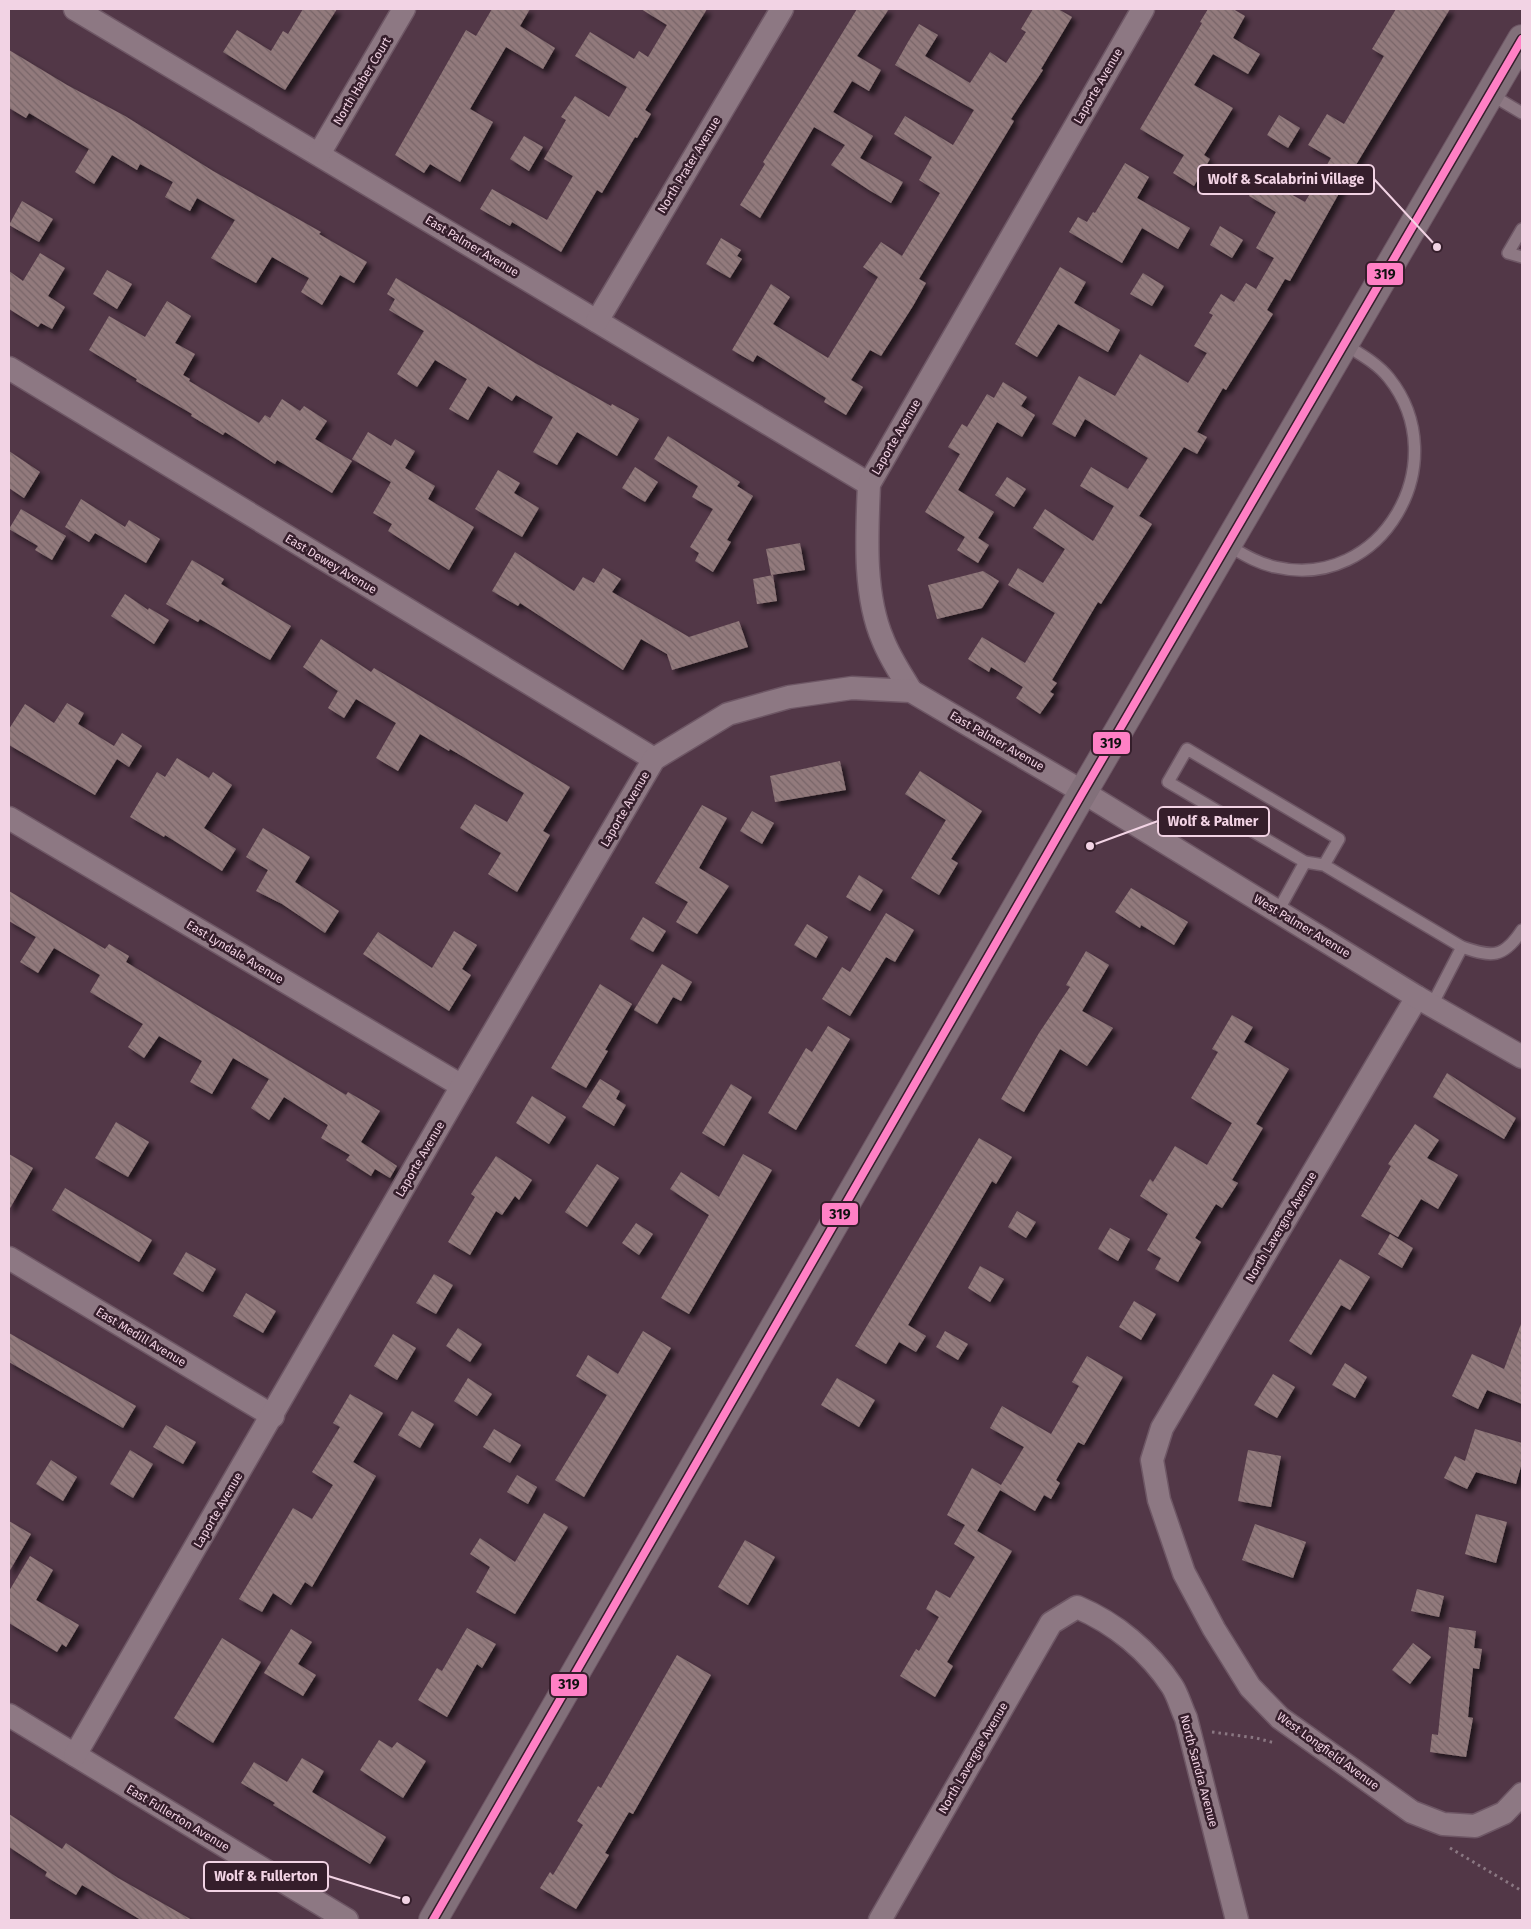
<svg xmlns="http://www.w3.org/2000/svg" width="1531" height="1929" font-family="'Fira Sans',sans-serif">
  <defs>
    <pattern id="building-back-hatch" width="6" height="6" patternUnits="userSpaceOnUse" patternTransform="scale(1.25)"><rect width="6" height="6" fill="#927a7c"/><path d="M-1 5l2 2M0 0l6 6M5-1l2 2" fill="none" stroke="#786568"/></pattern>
    <filter id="shadow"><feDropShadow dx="4.5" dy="4.5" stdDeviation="2.5" flood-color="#0009"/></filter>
  </defs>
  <rect width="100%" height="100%" fill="#523747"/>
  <g fill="url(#building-back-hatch)" filter="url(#shadow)">
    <polygon points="303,9 337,9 285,90 223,52 237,30 271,51 283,31 288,34"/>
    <polygon points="492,9 530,9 520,26 555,48 543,69 506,47 470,109 493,122 460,182 430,164 424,173 395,155 466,30 476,36"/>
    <polygon points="641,9 707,9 645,110 651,114 637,138 635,137 602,193 597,190 561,252 512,222 510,226 480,209 492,189 547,220 573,176 544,159 566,120 561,117 575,96 609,117 627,87 575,56 590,32 634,59 639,51 648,57 667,25"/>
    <polygon points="857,9 889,9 857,56 881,70 869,91 852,81 833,112 873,136 860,158 903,182 891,203 869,190 831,165 845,145 814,127 760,218 740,205 765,164 763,162"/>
    <polygon points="1033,9 1058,9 1072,17 1041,69 1043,70 1011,119 1014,121 919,279 926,283 913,306 881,356 870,350 851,380 863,387 846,415 824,402 826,398 757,355 753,362 732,350 771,284 790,297 773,324 828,358 878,277 863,267 881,242 902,256 940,193 919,180 932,157 894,134 905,116 953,145 974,110 895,65 908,42 919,24 938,35 925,56 970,83 990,52 1006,63 1026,32 1021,29"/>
    <polygon points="1208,9 1233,9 1245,16 1233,38 1260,54 1248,74 1213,54 1194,85 1233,108 1204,155 1210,159 1194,186 1173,173 1184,155 1140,129 1202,23 1200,22"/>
    <polygon points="1396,9 1450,9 1342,188 1290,281 1285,279 1267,310 1273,314 1226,390 1223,388 1197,432 1207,437 1197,454 1184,447 1139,516 1152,524 1101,604 1098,602 1052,680 1057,683 1050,692 1054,694 1040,714 1016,698 1023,687 991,667 989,672 968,659 982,637 1025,663 1055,613 1008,585 1018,568 1043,583 1065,549 1033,528 1045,509 1093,541 1114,506 1080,486 1091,467 1128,489 1148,458 1085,419 1075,437 1052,424 1079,376 1115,396 1140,354 1188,383 1207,353 1194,346 1213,315 1209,313 1221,294 1234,302 1246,283 1256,289 1274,258 1256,248 1276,212 1249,196 1260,177 1305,202 1331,158 1308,145 1327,114 1344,124 1384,56 1372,49"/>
    <polygon points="9,50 67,85 125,116 213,171 321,232 319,234 367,262 354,283 340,275 322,305 301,292 309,278 272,257 256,283 211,258 235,220 197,198 190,211 165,197 173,182 140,164 137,170 112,155 94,184 75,172 89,149 29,113 26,118 9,108"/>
    <polygon points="1279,115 1300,128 1288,148 1267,135"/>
    <polygon points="524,136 543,147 529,171 510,159"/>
    <polygon points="1125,163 1149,177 1137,198 1190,228 1178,249 1142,228 1122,263 1069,232 1078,217 1087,222 1093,212 1095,213"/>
    <polygon points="22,201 53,219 39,242 9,225"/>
    <polygon points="1220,226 1243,240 1232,258 1210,245"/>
    <polygon points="721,238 741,250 737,256 742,259 730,278 706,264"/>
    <polygon points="40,253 65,268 48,296 65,307 52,329 41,323 38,327 9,309 9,271 23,281"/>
    <polygon points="1060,267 1086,282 1074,303 1120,330 1108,352 1058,324 1037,357 1015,344"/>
    <polygon points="107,270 132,284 117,309 93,294"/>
    <polygon points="1143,273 1164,286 1152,306 1130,294"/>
    <polygon points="396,278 535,363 611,406 612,404 639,419 617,456 577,432 557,465 533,452 553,417 516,395 512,401 488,386 468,420 449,409 467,379 435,360 417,387 397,374 424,331 389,310 395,299 387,294"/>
    <polygon points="167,301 191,316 175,343 195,354 183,375 190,379 189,381 259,423 265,415 270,418 282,399 300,411 304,406 327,421 315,439 352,461 332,493 277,460 275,464 225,432 223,435 191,416 192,414 136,381 137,379 89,350 109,316 145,337"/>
    <polygon points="1003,382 1027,397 1021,406 1035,415 1022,437 997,422 958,490 994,512 978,538 989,545 978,563 957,550 965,537 925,512 960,454 948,447 962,424 967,427 987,394 994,398"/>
    <polygon points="368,432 391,446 395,439 415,451 405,468 435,486 428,499 474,527 449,570 388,531 392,524 373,513 391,482 352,459"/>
    <polygon points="668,436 740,482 737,486 753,496 727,540 731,542 713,572 695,561 699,553 690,547 713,509 692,497 698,486 654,459"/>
    <polygon points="9,451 40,472 24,498 9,488"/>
    <polygon points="635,467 658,482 645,502 622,488"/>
    <polygon points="498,470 520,483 514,493 539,508 522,537 475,509"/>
    <polygon points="1007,477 1026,489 1014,507 995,495"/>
    <polygon points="81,499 125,527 129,520 160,539 146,563 95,533 89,542 65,527"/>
    <polygon points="21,509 66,536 52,560 35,550 38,546 9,529"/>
    <polygon points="800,543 805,570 771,575 766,549"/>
    <polygon points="515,552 574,591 583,577 594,583 603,568 621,579 612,592 689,637 739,621 748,647 672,670 667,654 641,639 623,670 520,603 518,606 492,591"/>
    <polygon points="192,560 224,579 221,584 291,626 270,660 200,619 198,622 166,604"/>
    <polygon points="983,571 999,581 982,608 937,619 928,585"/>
    <polygon points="773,575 777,601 757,604 753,579"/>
    <polygon points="125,594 148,610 149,608 169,620 154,644 111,616"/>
    <polygon points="321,639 371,672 374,668 570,787 543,831 550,835 517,892 488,874 501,853 460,828 475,804 507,822 524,793 450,749 449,751 420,734 398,771 376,758 396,723 356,699 344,718 328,708 338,691 303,667"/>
    <polygon points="67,703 84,713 78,724 114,746 122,733 142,746 129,767 117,759 95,795 9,745 9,729 25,704 54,723"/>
    <polygon points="177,758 209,778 213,772 232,785 204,828 236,849 222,871 165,835 164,837 130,817 157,772 165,777"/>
    <polygon points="840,761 846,790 775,802 770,776"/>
    <polygon points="920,771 982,811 951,859 958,863 939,895 911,878 946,820 905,794"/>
    <polygon points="702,805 727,818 699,868 729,886 697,934 676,922 688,902 655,883"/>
    <polygon points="752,811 774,823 762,844 740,831"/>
    <polygon points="263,828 310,857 295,882 339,911 325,933 282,904 256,891 268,870 246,857"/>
    <polygon points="859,875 883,890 870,911 846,897"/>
    <polygon points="1131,888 1188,922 1174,945 1141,925 1140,928 1115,912"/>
    <polygon points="9,891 105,949 109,944 129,956 126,962 346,1095 348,1092 380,1111 361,1142 397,1166 390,1178 375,1169 371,1176 346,1160 350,1155 321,1138 328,1125 284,1097 269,1120 251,1108 269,1079 233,1058 212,1094 190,1082 202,1061 159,1036 144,1058 128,1047 143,1024 90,992 100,975 54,948 38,973 20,962 36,937 9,921"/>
    <polygon points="886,913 914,930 895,962 886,957 850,1016 822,999 842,967 850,972"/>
    <polygon points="643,917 666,931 653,952 630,939"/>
    <polygon points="807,924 828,937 816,958 794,945"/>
    <polygon points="454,931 477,945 462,969 471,975 449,1011 363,954 378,932 432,968"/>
    <polygon points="1086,951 1109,965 1082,1011 1113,1028 1087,1066 1060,1049 1024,1112 1001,1099 1039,1033 1070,987 1066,985"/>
    <polygon points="662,964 692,982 681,1001 673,997 657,1024 634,1010"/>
    <polygon points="600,984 632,1004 605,1050 608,1051 586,1088 551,1068"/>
    <polygon points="1232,1015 1253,1027 1244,1042 1289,1069 1256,1124 1263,1128 1232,1180 1238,1183 1222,1208 1216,1204 1195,1238 1201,1242 1178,1282 1155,1269 1161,1258 1147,1250 1168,1214 1140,1196 1150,1179 1153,1182 1175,1146 1207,1165 1232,1123 1191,1098 1218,1052 1212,1049"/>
    <polygon points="828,1026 850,1039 796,1130 768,1113 806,1048 812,1052"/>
    <polygon points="1447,1073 1516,1118 1504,1139 1433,1097"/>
    <polygon points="600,1079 620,1091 616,1099 626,1105 614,1126 582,1107"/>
    <polygon points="731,1084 752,1097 724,1146 702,1133"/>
    <polygon points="532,1096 566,1117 549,1144 516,1123"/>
    <polygon points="116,1122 149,1142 128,1177 95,1158"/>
    <polygon points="1415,1124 1439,1140 1427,1158 1458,1175 1438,1209 1421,1199 1398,1237 1361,1216 1391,1166 1388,1164"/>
    <polygon points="979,1138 1012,1157 996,1184 992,1181 908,1325 926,1336 916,1352 899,1342 886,1364 855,1346"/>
    <polygon points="9,1154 33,1168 9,1210"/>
    <polygon points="743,1154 772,1170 689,1314 661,1298 709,1215 670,1189 681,1172 719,1197"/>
    <polygon points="496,1156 532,1180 519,1200 515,1196 502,1215 496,1211 470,1255 448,1242 475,1197 471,1194"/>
    <polygon points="597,1164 619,1178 587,1227 565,1212"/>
    <polygon points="65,1188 152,1240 139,1262 52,1210"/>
    <polygon points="1017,1211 1036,1222 1026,1238 1008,1227"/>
    <polygon points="636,1223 653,1234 639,1255 622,1243"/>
    <polygon points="1110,1228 1130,1239 1118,1261 1098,1249"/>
    <polygon points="1390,1234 1413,1248 1402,1268 1378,1254"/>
    <polygon points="186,1252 216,1269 203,1292 173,1274"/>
    <polygon points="1340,1259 1370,1277 1350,1310 1341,1305 1311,1355 1289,1341"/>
    <polygon points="980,1266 1004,1279 990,1302 968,1288"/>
    <polygon points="434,1274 453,1285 436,1314 416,1303"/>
    <polygon points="246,1293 276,1311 263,1333 233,1316"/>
    <polygon points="1134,1301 1156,1314 1141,1340 1119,1327"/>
    <polygon points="1521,1324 1522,1404 1487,1390 1478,1409 1452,1396 1472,1354 1504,1369"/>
    <polygon points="458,1328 482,1344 470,1362 446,1346"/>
    <polygon points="643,1331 671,1348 584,1497 555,1480 607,1395 576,1376 588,1355 618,1374"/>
    <polygon points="945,1331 968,1344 958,1360 936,1347"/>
    <polygon points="9,1333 136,1406 123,1428 9,1362"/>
    <polygon points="393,1334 416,1348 397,1380 374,1366"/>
    <polygon points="1087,1356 1123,1377 1084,1445 1078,1442 1056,1480 1060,1483 1051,1499 1044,1495 1035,1511 1000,1490 977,1531 1012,1551 947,1662 953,1666 935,1697 900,1676 916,1649 919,1651 939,1617 926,1609 936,1590 950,1598 975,1557 954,1544 965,1525 947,1515 972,1468 1001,1485 1024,1447 990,1428 1002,1406 1051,1434 1079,1386 1072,1382"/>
    <polygon points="1345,1363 1367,1377 1355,1398 1332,1385"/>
    <polygon points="1273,1374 1295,1387 1277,1418 1254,1405"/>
    <polygon points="468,1378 492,1394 477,1416 454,1401"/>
    <polygon points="837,1378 875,1400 859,1427 821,1405"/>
    <polygon points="350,1394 383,1413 353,1462 376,1476 312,1587 305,1582 291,1605 273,1593 262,1612 239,1599 293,1508 312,1519 333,1485 312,1472 340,1427 333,1423"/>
    <polygon points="412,1411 434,1424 420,1448 398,1435"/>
    <polygon points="166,1425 196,1442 183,1464 153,1447"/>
    <polygon points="494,1429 521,1445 510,1463 483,1447"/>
    <polygon points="1475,1429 1522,1443 1522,1463 1516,1484 1476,1472 1467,1489 1444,1478 1455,1456 1465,1461"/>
    <polygon points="130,1450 153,1464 133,1498 110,1484"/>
    <polygon points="1248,1450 1281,1456 1271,1507 1238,1501"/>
    <polygon points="51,1460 77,1477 63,1501 36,1484"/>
    <polygon points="517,1475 537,1487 528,1504 507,1492"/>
    <polygon points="544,1513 568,1527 515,1614 476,1592 490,1567 470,1554 480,1538 515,1562"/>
    <polygon points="1476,1514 1507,1522 1496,1563 1465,1554"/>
    <polygon points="9,1521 31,1534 9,1572"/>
    <polygon points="1255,1524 1306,1542 1293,1578 1242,1560"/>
    <polygon points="745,1540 775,1557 748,1605 718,1587"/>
    <polygon points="30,1556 53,1570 36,1600 79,1625 66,1647 62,1644 57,1652 9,1623 9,1591"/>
    <polygon points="1417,1589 1444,1596 1439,1617 1411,1611"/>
    <polygon points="1449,1627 1476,1631 1474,1648 1482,1649 1479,1669 1473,1668 1468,1717 1473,1718 1466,1757 1430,1752 1432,1734 1438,1735"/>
    <polygon points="467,1628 496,1644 482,1668 477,1664 447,1717 418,1700 437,1668 442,1671"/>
    <polygon points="291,1629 312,1642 298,1664 316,1675 303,1696 264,1673"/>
    <polygon points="222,1638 261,1662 213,1743 174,1718"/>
    <polygon points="1413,1643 1431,1657 1410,1684 1392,1670"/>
    <polygon points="677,1655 711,1675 633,1814 629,1812 605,1853 609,1855 576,1909 540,1888 550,1872 553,1875 583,1825 577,1821 598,1786 601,1788"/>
    <polygon points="379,1740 392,1748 397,1742 426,1761 403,1798 360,1770"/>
    <polygon points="302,1758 324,1771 312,1792 386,1837 370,1864 273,1805 275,1803 241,1783 254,1762 287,1782"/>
    <polygon points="9,1814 62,1849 66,1843 118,1878 192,1920 141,1920 82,1885 76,1895 45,1876 47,1872 9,1847"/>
  </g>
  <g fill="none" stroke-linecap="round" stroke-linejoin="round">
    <g stroke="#6e5765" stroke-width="14">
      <g id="lane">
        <polyline points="1490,94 1522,113"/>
        <polyline points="1522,229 1508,253 1522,257"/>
        <path d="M1227,545C1243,554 1257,563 1275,567C1382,592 1456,462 1389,378C1377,363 1360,354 1344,344"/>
        <polyline points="1324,865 1339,839 1187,749 1168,782 1305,862 1324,865 1462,947 1432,1005"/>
        <polyline points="1278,911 1305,862"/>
        <path d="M1462,947C1492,957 1503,959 1522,930"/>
      </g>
    </g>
    <g stroke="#6e5765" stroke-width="25">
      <g id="street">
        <polyline points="75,9 869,484"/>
        <polyline points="319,154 404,9"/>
        <polyline points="597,321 782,9"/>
        <polyline points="9,368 654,759"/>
        <path d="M911,691C901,674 890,658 883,640C863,594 867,533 869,484L1143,9"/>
        <polyline points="9,818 462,1086"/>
        <polyline points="1417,997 1162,1428 1152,1460 1159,1500 1184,1573 1214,1629 1250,1687 1280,1718 1412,1812 1443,1824 1475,1826 1504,1813 1522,1794"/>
        <polyline points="9,1258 273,1416"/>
        <polyline points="9,1715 347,1920"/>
        <polyline points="75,1755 462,1086 654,759 728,714 789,697 852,688 911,691 1083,792 1417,997 1522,1057"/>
        <path d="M880,1920L1051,1623L1077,1607C1115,1623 1149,1651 1172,1686C1178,1695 1181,1708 1186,1718L1237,1920"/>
      </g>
    </g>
    <g stroke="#6e5765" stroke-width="30">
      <polyline id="secondary" points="433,1920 1083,792 1522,39"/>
    </g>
    <g stroke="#8a7782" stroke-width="3" stroke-dasharray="2.5 4" stroke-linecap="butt">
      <polyline points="1212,1732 1256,1738 1275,1743"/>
      <polyline points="1450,1848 1522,1891"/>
    </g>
    <use href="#lane" stroke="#8d7883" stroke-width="11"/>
    <use href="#street" stroke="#8d7883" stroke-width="22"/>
    <use href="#secondary" stroke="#82707a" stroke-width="28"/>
    <g stroke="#351e2b" stroke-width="11">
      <polyline id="bus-1" points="433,1920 1083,792 1522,39"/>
    </g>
    <use href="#bus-1" stroke="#ff80c5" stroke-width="8"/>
  </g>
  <g text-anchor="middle" stroke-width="5" stroke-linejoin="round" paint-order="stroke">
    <g font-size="12" fill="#f2d3e4" stroke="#351e2b">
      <text transform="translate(362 81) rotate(-59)" y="4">North Haber Court</text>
      <text transform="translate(1098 86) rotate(-60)" y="4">Laporte Avenue</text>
      <text transform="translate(689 165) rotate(-59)" y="4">North Prater Avenue</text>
      <text transform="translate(472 246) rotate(31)" y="4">East Palmer Avenue</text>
      <text transform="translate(896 437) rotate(-60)" y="4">Laporte Avenue</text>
      <text transform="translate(331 564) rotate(31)" y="4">East Dewey Avenue</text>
      <text transform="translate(997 741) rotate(30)" y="4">East Palmer Avenue</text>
      <text transform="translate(625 809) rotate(-60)" y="4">Laporte Avenue</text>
      <text transform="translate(1302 926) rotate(31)" y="4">West Palmer Avenue</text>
      <text transform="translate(235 952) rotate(31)" y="4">East Lyndale Avenue</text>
      <text transform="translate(420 1159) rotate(-60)" y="4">Laporte Avenue</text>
      <text transform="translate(1281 1227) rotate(-59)" y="4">North Lavergne Avenue</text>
      <text transform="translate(141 1337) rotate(31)" y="4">East Medill Avenue</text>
      <text transform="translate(218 1510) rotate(-60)" y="4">Laporte Avenue</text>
      <text transform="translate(1328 1751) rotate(36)" y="4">West Longfield Avenue</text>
      <text transform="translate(973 1758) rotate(-60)" y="4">North Lavergne Avenue</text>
      <text transform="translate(1199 1771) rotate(75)" y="4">North Sandra Avenue</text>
      <text transform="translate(178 1818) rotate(31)" y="4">East Fullerton Avenue</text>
    </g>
  </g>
  <path fill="none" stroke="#f2d3e4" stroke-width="2" d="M1437 247L1374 179M1090 846L1158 821M406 1900L328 1876"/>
  <g fill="#f2d3e4" stroke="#351e2b" stroke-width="2">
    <circle cx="1437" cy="247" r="5"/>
    <circle cx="1090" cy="846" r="5"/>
    <circle cx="406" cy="1900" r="5"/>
  </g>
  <g fill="#351e2b" stroke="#f2d3e4" stroke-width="2">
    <rect x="1198" y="165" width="176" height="29" rx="5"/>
    <rect x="1158" y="807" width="111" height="29" rx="5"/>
    <rect x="204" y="1862" width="124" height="29" rx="5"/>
  </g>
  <g font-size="14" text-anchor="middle" font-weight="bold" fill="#f2d3e4">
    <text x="1286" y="184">Wolf &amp; Scalabrini Village</text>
    <text x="1213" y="826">Wolf &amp; Palmer</text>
    <text x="266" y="1881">Wolf &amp; Fullerton</text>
  </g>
  <g stroke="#351e2b" stroke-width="2">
    <rect x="1366" y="262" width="38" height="24" rx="5" fill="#ff80c5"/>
    <rect x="1092" y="731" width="39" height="24" rx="5" fill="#ff80c5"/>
    <rect x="821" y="1202" width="38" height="24" rx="5" fill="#ff80c5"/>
    <rect x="550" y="1673" width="38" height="24" rx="5" fill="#ff80c5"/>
  </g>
  <g font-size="14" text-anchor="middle" font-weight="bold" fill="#111">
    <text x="1385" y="279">319</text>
    <text x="1111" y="748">319</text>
    <text x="840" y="1219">319</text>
    <text x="569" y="1689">319</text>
  </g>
  <rect width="1531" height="1929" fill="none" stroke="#f2d3e4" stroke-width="20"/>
</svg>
